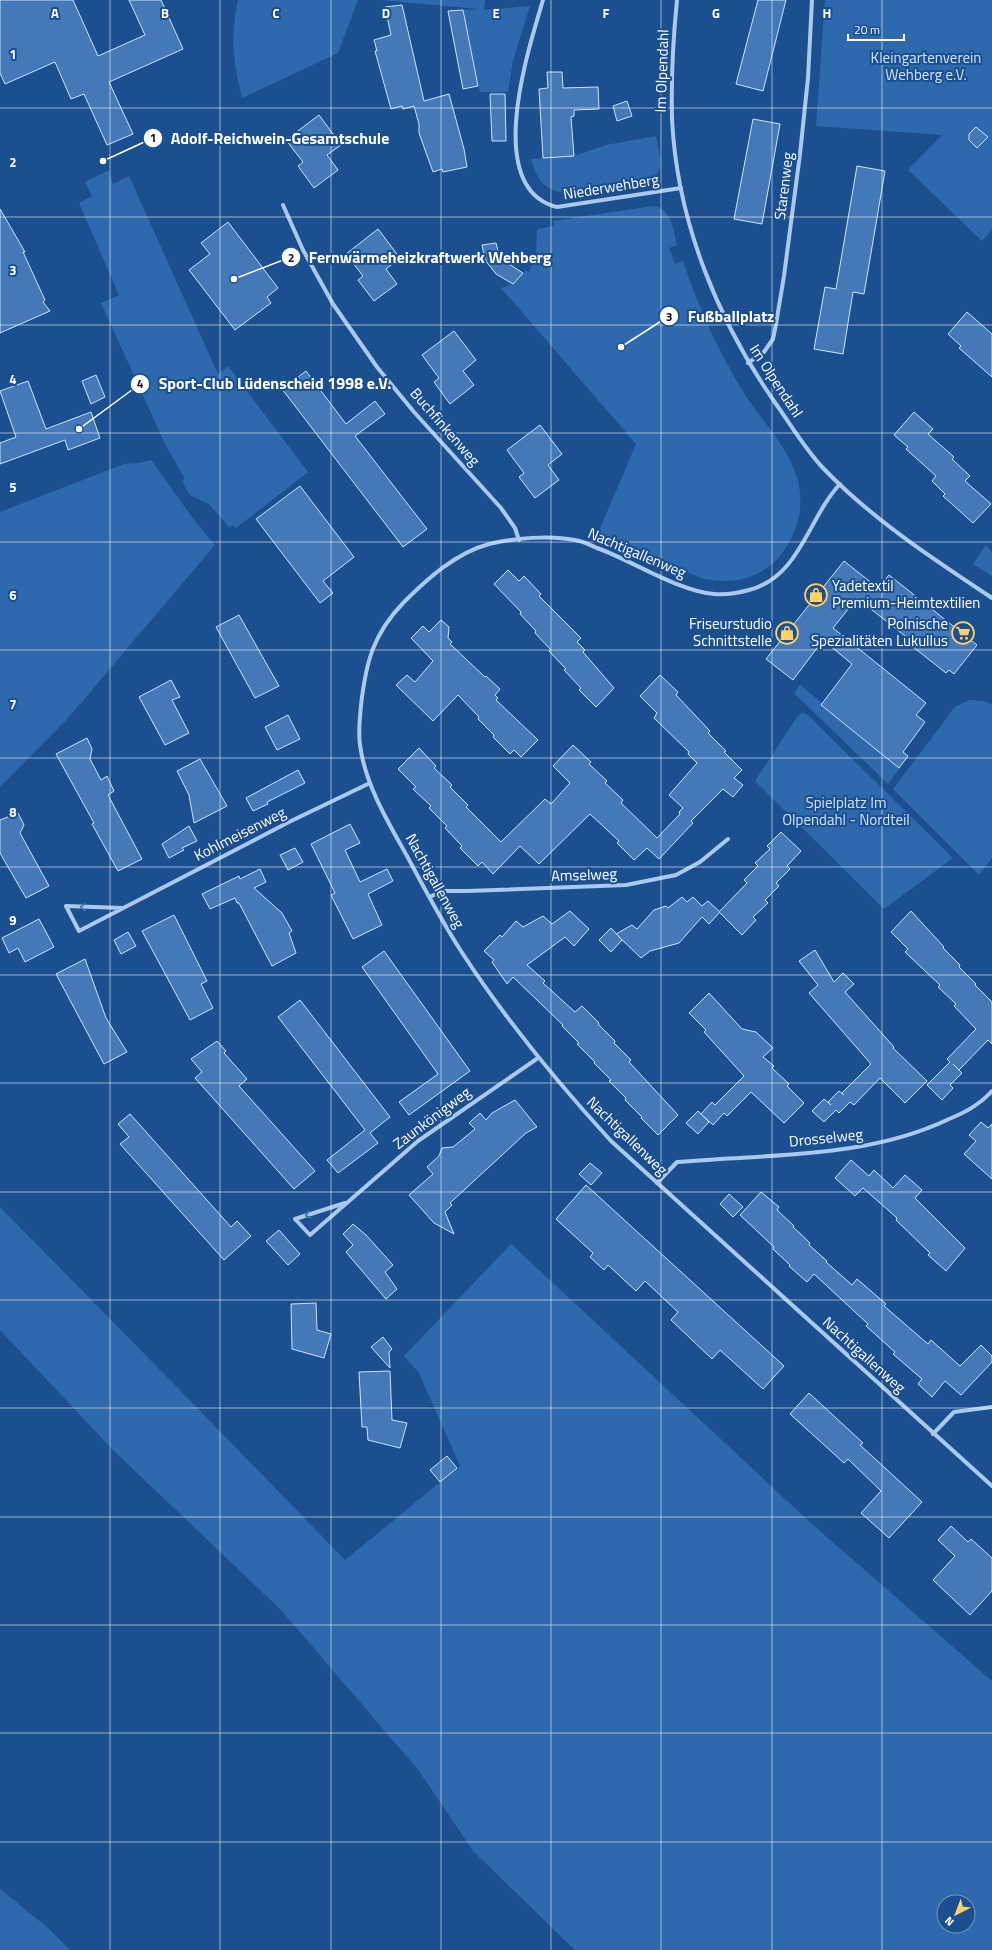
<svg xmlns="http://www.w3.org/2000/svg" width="992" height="1950" font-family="'Titillium Web',sans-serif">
  <rect width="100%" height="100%" fill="#1b4f8f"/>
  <g fill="#2e69ad" fill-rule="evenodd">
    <path d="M238,0H358L338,53L242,98C233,63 230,36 238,0Z"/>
    <polygon points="380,0 485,0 484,10 530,6 513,61 508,92 480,92 463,10 478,9"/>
    <polygon points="825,0 992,0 992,230 982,241 908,170 942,135 816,126"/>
    <path d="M656,136C658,149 667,173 650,179L559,192C542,188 536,176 531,159L574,156L606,145Z"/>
    <polygon points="109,170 113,184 129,176 218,374 228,366 308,472 236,528 232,525 230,528 210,505 190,495 183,484 184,477 165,444 101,303 119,295 79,203 92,196 85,182"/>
    <path d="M653,206C672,208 673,230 677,245L669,248L675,264L683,261C699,308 718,351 744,393C761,420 787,445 797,477C803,499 801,518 791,539C772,576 739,587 700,578L623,541L598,533L636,444L501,288L513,284L526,270L529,272L536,255L537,229L554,226L553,221Z"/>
    <polygon points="151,460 197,524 215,545 69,717 0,787 0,512 124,464 138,463"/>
    <polygon points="986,545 992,552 992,576 973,564"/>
    <polygon points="800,685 822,703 821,706 900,768 888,784 794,693"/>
    <polygon points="969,700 984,701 992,705 992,858 979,875 893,789 955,707"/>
    <polygon points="802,713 808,715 953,858 884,909 755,781 797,717"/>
    <path d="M0,1207L175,1385L345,1560L460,1466L419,1373L404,1356L511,1244L812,1524L992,1681V1950H575L473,1851L419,1771L281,1610L112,1449L0,1330ZM944,1902H968V1926H944Z"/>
    <polygon points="0,1889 47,1927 70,1950 0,1950"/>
  </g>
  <g fill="#4478b7" stroke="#cfe3fa">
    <polygon points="0,0 73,0 98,56 145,35 129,0 161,0 183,49 109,82 133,134 107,145 84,94 71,99 55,62 5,84 0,73"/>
    <polygon points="758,0 786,0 763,91 736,84"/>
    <polygon points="402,5 424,101 449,94 464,149 467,167 443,172 442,169 433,172 419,133 419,124 414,106 403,109 402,106 391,109 375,51 377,51 374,40 391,35 385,7"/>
    <polygon points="463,10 478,86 463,89 448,11"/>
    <polygon points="547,72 562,72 563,88 598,87 599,109 574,110 574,116 571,117 574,156 543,158 539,89 548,88"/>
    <polygon points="490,94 505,94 506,141 492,141"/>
    <polygon points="627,101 632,116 617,121 613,106"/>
    <polygon points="319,115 341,145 327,155 338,170 314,188 298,166 303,162 286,140"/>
    <polygon points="753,119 780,124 762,224 734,219"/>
    <polygon points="976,127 988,137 977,148 969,140 969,134"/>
    <polygon points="857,166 885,171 864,294 853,292 843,354 814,349 825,287 836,289"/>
    <polygon points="0,209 25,252 23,252 45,300 43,302 50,311 0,333"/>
    <polygon points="228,222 278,288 267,297 271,303 235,330 189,270 210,254 201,243"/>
    <polygon points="378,229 400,258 386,269 397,284 374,301 358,280 363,276 346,254"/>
    <polygon points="496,243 498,251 509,264 523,273 513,284 496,274 485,260 482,245"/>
    <polygon points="967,312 992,334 992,377 959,348 961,346 948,334"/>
    <polygon points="454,331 476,360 463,371 474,385 450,404 434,382 439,378 422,355"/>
    <polygon points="306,371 346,424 375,401 385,414 355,436 427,529 403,547 282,389"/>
    <polygon points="96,375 105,397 91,404 82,381"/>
    <polygon points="28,381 46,429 91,412 100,438 68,450 65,440 0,464 0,443 16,437 0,391"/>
    <polygon points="914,412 933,429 928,434 954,457 952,459 970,476 965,481 991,504 973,523 943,496 945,494 932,481 936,476 906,449 908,447 894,435"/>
    <polygon points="540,425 562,454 548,465 559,480 535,498 519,477 524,473 507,450"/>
    <polygon points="300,486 354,557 323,581 333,593 320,603 256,519"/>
    <polygon points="844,561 878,588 889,575 977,645 954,674 949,670 946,673 903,639 905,636 857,598 833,628 926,703 916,715 925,722 903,752 908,756 899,768 821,705 852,664 823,640 793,680 766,659"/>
    <polygon points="508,570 519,581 524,576 541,594 539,596 581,638 577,642 585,650 583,652 614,688 596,707 579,690 581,688 564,670 566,669 549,651 551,650 535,633 536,631 520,614 521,612 494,584"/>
    <polygon points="239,615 279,686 255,698 216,627"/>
    <polygon points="441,620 449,627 448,638 452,642 450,644 485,677 486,676 500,689 495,695 498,698 496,700 538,740 521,757 514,750 510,754 493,737 494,735 478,719 479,717 458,695 433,721 396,685 407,675 415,682 433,661 411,638 423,626 429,632"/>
    <polygon points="660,675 678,692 676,695 710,731 708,733 726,751 724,752 742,770 734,778 743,785 733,797 723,789 691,821 693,823 659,859 647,848 634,860 617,843 619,841 590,814 539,864 520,846 493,874 482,862 478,866 460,848 462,846 445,828 447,826 429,808 431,806 413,789 416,787 398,769 419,748 436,766 434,768 452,785 450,787 468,805 466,807 501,842 545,799 551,804 570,783 553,766 573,745 591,762 589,764 607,781 605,783 623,800 621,803 657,838 680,814 679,812 683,808 669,795 697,763 688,754 689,752 654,718 657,713 640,696"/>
    <polygon points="171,680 180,697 172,700 189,733 165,745 139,697"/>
    <polygon points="288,715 300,739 277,750 265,727"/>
    <polygon points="87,738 92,749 90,759 101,780 107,776 114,791 108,795 142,859 118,871 92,824 94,823 56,754"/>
    <polygon points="200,759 227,806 194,823 189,795 177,771"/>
    <polygon points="298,770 305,783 267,802 268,804 253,811 246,798"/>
    <polygon points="18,813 24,825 20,833 49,886 26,898 0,853 0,820"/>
    <polygon points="350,824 360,843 345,850 360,882 387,869 393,881 368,894 382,925 353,939 331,895 335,893 311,844"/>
    <polygon points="189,826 197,841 182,848 184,850 169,858 162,844"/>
    <polygon points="781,832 801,851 787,866 790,869 776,883 779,886 765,900 768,903 753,917 756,920 742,935 719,912 747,883 744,880 758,866 755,863 770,849 767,846"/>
    <polygon points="295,848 303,862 288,870 280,855"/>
    <polygon points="260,869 266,882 254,888 282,913 292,931 289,933 296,953 272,966 239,903 237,903 235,898 210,909 202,894 239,876 240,879"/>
    <polygon points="682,897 687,902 693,897 702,906 708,901 720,912 709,924 702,917 679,943 650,951 641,958 616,934 632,925 637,929 654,910 666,906 668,908"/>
    <polygon points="570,911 589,929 574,946 565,937 527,965 545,981 543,983 575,1012 582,1006 599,1023 598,1024 615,1041 614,1043 631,1060 629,1062 678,1115 658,1135 641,1118 642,1117 625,1100 626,1098 609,1081 611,1080 594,1063 595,1062 577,1044 579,1043 562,1026 563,1025 513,977 507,984 492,962 494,960 484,951 500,935 502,937 516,921 523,927 543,916 552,924"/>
    <polygon points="911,911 944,947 943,948 960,965 959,967 976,984 975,985 992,1002 992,1044 988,1040 959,1070 953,1064 962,1073 950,1085 953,1088 942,1100 927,1085 950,1062 947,1059 976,1029 954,1006 956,1004 938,987 940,985 905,952 908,949 891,932"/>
    <polygon points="174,915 207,981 201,984 213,1008 190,1020 142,931"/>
    <polygon points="39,919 54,947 25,962 18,948 9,953 2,938"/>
    <polygon points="611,928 622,940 611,952 599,940"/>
    <polygon points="128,932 136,946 121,954 114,940"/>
    <polygon points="815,950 834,982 843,973 854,984 845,992 894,1047 893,1048 927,1081 905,1103 880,1078 854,1105 850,1102 839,1113 836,1110 824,1122 812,1111 824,1099 831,1105 828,1102 839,1091 844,1095 842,1093 871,1064 809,993 818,985 799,961"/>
    <polygon points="384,951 470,1071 409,1115 399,1102 438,1074 362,967"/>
    <polygon points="85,959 106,1018 127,1052 104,1064 56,974"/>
    <polygon points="709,993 742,1029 756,1032 773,1048 763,1057 774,1066 772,1068 789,1084 787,1086 804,1103 784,1123 751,1092 727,1116 724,1113 713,1125 701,1114 712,1102 715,1105 744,1076 704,1032 706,1030 689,1013"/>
    <polygon points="300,1000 390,1117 370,1133 378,1143 338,1173 327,1160 365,1130 278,1017"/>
    <polygon points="217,1041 226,1051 224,1053 247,1079 239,1086 315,1171 294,1189 195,1078 202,1072 191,1059"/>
    <polygon points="515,1100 537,1127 526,1133 450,1203 452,1205 445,1212 454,1234 434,1223 409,1195 433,1174 427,1167 439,1156 442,1148 453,1147 475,1129 469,1123 480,1113 486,1120 492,1113"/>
    <polygon points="698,1111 709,1122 698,1134 686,1123"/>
    <polygon points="130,1114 231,1227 237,1221 251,1236 224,1260 120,1144 129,1137 118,1124"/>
    <polygon points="981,1122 988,1128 992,1124 992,1179 964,1154 976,1141 969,1135"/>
    <polygon points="851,1160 869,1176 874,1170 893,1188 905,1175 922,1190 915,1198 965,1248 946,1271 928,1255 930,1253 896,1220 897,1218 863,1188 855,1196 835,1178"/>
    <polygon points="590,1163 602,1173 591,1185 579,1174"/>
    <polygon points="586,1185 784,1366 763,1389 720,1350 712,1359 671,1320 678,1312 645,1281 636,1291 608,1265 604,1270 590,1257 593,1253 556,1219"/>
    <polygon points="761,1192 779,1207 777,1210 794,1226 793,1227 810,1243 809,1245 827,1261 826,1262 852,1285 857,1279 886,1304 884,1306 928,1344 931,1340 960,1366 981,1345 992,1356 992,1362 961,1395 945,1381 932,1397 918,1384 922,1379 893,1354 895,1352 866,1326 868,1324 814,1274 807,1282 789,1266 790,1265 773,1249 774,1247 740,1215"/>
    <polygon points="729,1194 743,1207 733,1217 720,1204"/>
    <polygon points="353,1224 366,1235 393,1265 385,1272 397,1289 386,1299 346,1252 353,1245 343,1234"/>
    <polygon points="279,1230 300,1254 288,1265 266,1241"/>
    <polygon points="316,1303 317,1330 331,1334 324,1358 292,1349 291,1304"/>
    <polygon points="383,1337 392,1349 389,1352 390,1368 371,1347"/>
    <polygon points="390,1371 392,1420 407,1423 400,1448 368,1440 367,1427 362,1427 359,1372"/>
    <polygon points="809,1393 863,1443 860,1445 922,1502 889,1538 861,1513 881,1491 848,1459 844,1463 790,1414"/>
    <polygon points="447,1456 457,1468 440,1482 430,1470"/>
    <polygon points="951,1526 968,1542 971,1539 992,1558 992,1591 970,1615 933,1580 955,1556 938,1540"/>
  </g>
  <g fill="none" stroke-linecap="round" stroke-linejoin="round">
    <g stroke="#a9c9ee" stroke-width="4">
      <path d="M543,0C529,48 482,188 557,207L681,188"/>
      <path d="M677,0C673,40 671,79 672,119C677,222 718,321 776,404C791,425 805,449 823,468C872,519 933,559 992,598"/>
      <polyline points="283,205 303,250 333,304 377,367 414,412 501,508 515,528 519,540"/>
      <polyline points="748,363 764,352 773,339 776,324 784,276 800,154 808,78 812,0"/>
      <path d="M840,484C808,518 800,577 749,590C738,593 725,595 714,594C680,592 631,560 597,548C590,545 583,541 575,540C549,535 515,538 489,544C456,553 428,578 404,602C373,634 366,662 361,705C360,718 358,732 360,745C365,784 388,822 407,856C424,888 441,920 461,951C505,1019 556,1081 611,1141L992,1486"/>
      <polyline points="430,897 441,891 467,891 626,885 676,875 700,862 728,839"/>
      <polyline points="122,908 66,906 79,931 289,822 370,783"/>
      <path d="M657,1183L677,1162C768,1154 866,1159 949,1119C966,1112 979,1105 992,1091"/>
      <polyline points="345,1203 295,1219 310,1235 418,1141 538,1058"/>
      <polyline points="933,1434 954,1412 992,1407"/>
    </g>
  </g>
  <defs><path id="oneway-chevron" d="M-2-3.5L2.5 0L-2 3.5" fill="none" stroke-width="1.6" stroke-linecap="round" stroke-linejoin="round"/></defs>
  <g stroke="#4674ac">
    <use href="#oneway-chevron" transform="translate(83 907) rotate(-179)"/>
    <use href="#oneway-chevron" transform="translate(308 1215) rotate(163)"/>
  </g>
  <path fill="none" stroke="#fff" stroke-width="1" stroke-opacity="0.55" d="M110,0V1950M220,0V1950M331,0V1950M441,0V1950M551,0V1950M661,0V1950M772,0V1950M882,0V1950M0,108H992M0,217H992M0,325H992M0,433H992M0,542H992M0,650H992M0,758H992M0,867H992M0,975H992M0,1083H992M0,1192H992M0,1300H992M0,1408H992M0,1517H992M0,1625H992M0,1733H992M0,1842H992"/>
  <defs>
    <g id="shop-ring" transform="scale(1.15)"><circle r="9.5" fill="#1b4f8f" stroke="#ffd166" stroke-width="1.5"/><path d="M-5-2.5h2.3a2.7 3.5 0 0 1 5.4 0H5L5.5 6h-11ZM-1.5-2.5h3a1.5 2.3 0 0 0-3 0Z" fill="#ffd166"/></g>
    <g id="supermarket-ring" transform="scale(1.15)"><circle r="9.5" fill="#1b4f8f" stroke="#ffd166" stroke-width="1.5"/><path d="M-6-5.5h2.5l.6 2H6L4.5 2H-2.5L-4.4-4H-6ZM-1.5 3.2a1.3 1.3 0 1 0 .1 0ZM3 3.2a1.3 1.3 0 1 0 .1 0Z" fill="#ffd166"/></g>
  </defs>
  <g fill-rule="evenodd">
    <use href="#shop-ring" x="816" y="595"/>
    <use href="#shop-ring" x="787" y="633"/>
    <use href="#supermarket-ring" x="963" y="633"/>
  </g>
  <g text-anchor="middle" stroke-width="4" stroke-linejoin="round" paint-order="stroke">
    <g font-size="15" fill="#cfe3fa" stroke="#1b4f8f">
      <text x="926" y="63">Kleingartenverein<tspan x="926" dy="17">Wehberg e.V.</tspan></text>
      <text x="846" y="808">Spielplatz Im<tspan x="846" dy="17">Olpendahl - Nordteil</tspan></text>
    </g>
    <g font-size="15" fill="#fff" stroke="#1b4f8f">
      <text transform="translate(662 71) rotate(-88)" y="5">Im Olpendahl</text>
      <text transform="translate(784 186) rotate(-83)" y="5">Starenweg</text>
      <text transform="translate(611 187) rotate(-9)" y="5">Niederwehberg</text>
      <text transform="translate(776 381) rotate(57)" y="5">Im Olpendahl</text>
      <text transform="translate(445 427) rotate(49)" y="5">Buchfinkenweg</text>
      <text transform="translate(637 553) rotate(23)" y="5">Nachtigallenweg</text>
      <text transform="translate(240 834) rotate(-27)" y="5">Kohlmeisenweg</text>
      <text transform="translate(584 875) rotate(-2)" y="5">Amselweg</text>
      <text transform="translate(435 881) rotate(61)" y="5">Nachtigallenweg</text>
      <text transform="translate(432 1118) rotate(-37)" y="5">Zaunkönigweg</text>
      <text transform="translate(627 1136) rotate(44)" y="5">Nachtigallenweg</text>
      <text transform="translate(826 1138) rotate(-6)" y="5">Drosselweg</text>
      <text transform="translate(864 1355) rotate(42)" y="5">Nachtigallenweg</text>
    </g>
    <g font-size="15" fill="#fff" stroke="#1b4f8f" text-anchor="end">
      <text x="832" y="591" text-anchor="start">Yadetextil<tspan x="832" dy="17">Premium-Heimtextilien</tspan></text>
      <text x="772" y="629">Friseurstudio<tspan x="772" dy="17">Schnittstelle</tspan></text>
      <text x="948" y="629">Polnische<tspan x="948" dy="17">Spezialitäten Lukullus</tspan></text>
    </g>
  </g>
  <g font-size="13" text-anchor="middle" font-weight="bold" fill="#fff" stroke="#1b4f8f" stroke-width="4" stroke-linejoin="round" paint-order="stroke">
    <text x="55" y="18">A</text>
    <text x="165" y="18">B</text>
    <text x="276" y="18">C</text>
    <text x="386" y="18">D</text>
    <text x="496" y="18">E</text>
    <text x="606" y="18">F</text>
    <text x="716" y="18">G</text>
    <text x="827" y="18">H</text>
    <text x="13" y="59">1</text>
    <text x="13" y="167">2</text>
    <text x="13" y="275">3</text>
    <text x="13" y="384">4</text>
    <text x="13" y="492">5</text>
    <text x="13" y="600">6</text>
    <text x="13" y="709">7</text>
    <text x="13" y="817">8</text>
    <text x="13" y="925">9</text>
  </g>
  <path fill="none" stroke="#fff" stroke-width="1.5" d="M103 161L153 138M234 279L291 257M621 347L669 316M79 429L140 384"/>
  <g fill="#fff" stroke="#1b4f8f" stroke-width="1.5">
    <circle cx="103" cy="161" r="4"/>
    <circle cx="234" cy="279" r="4"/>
    <circle cx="621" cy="347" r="4"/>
    <circle cx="79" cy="429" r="4"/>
    <circle cx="153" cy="138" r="10"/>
    <circle cx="291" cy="257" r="10"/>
    <circle cx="669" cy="316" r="10"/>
    <circle cx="140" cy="384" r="10"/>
  </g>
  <g font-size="12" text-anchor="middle" font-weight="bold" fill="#111">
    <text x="153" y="142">1</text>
    <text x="291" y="262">2</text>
    <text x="669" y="321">3</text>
    <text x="140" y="388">4</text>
  </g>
  <g font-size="16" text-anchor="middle" font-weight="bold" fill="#fff" stroke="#1b4f8f" stroke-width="4" stroke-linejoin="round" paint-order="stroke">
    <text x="280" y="144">Adolf-Reichwein-Gesamtschule</text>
    <text x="430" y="263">Fernwärmeheizkraftwerk Wehberg</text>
    <text x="731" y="322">Fußballplatz</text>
    <text x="275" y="389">Sport-Club Lüdenscheid 1998 e.V.</text>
  </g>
  <g transform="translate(956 1914) rotate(222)"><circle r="19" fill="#1b4f8f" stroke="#7695bc"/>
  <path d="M0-3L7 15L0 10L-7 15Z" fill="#ffd166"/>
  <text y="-6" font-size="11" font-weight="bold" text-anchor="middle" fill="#ffffff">N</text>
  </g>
  <path d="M848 34v6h56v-6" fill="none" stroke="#ffffff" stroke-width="2"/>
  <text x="854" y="34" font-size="12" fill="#ffffff" stroke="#1b4f8f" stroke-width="3" paint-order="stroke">20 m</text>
</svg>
